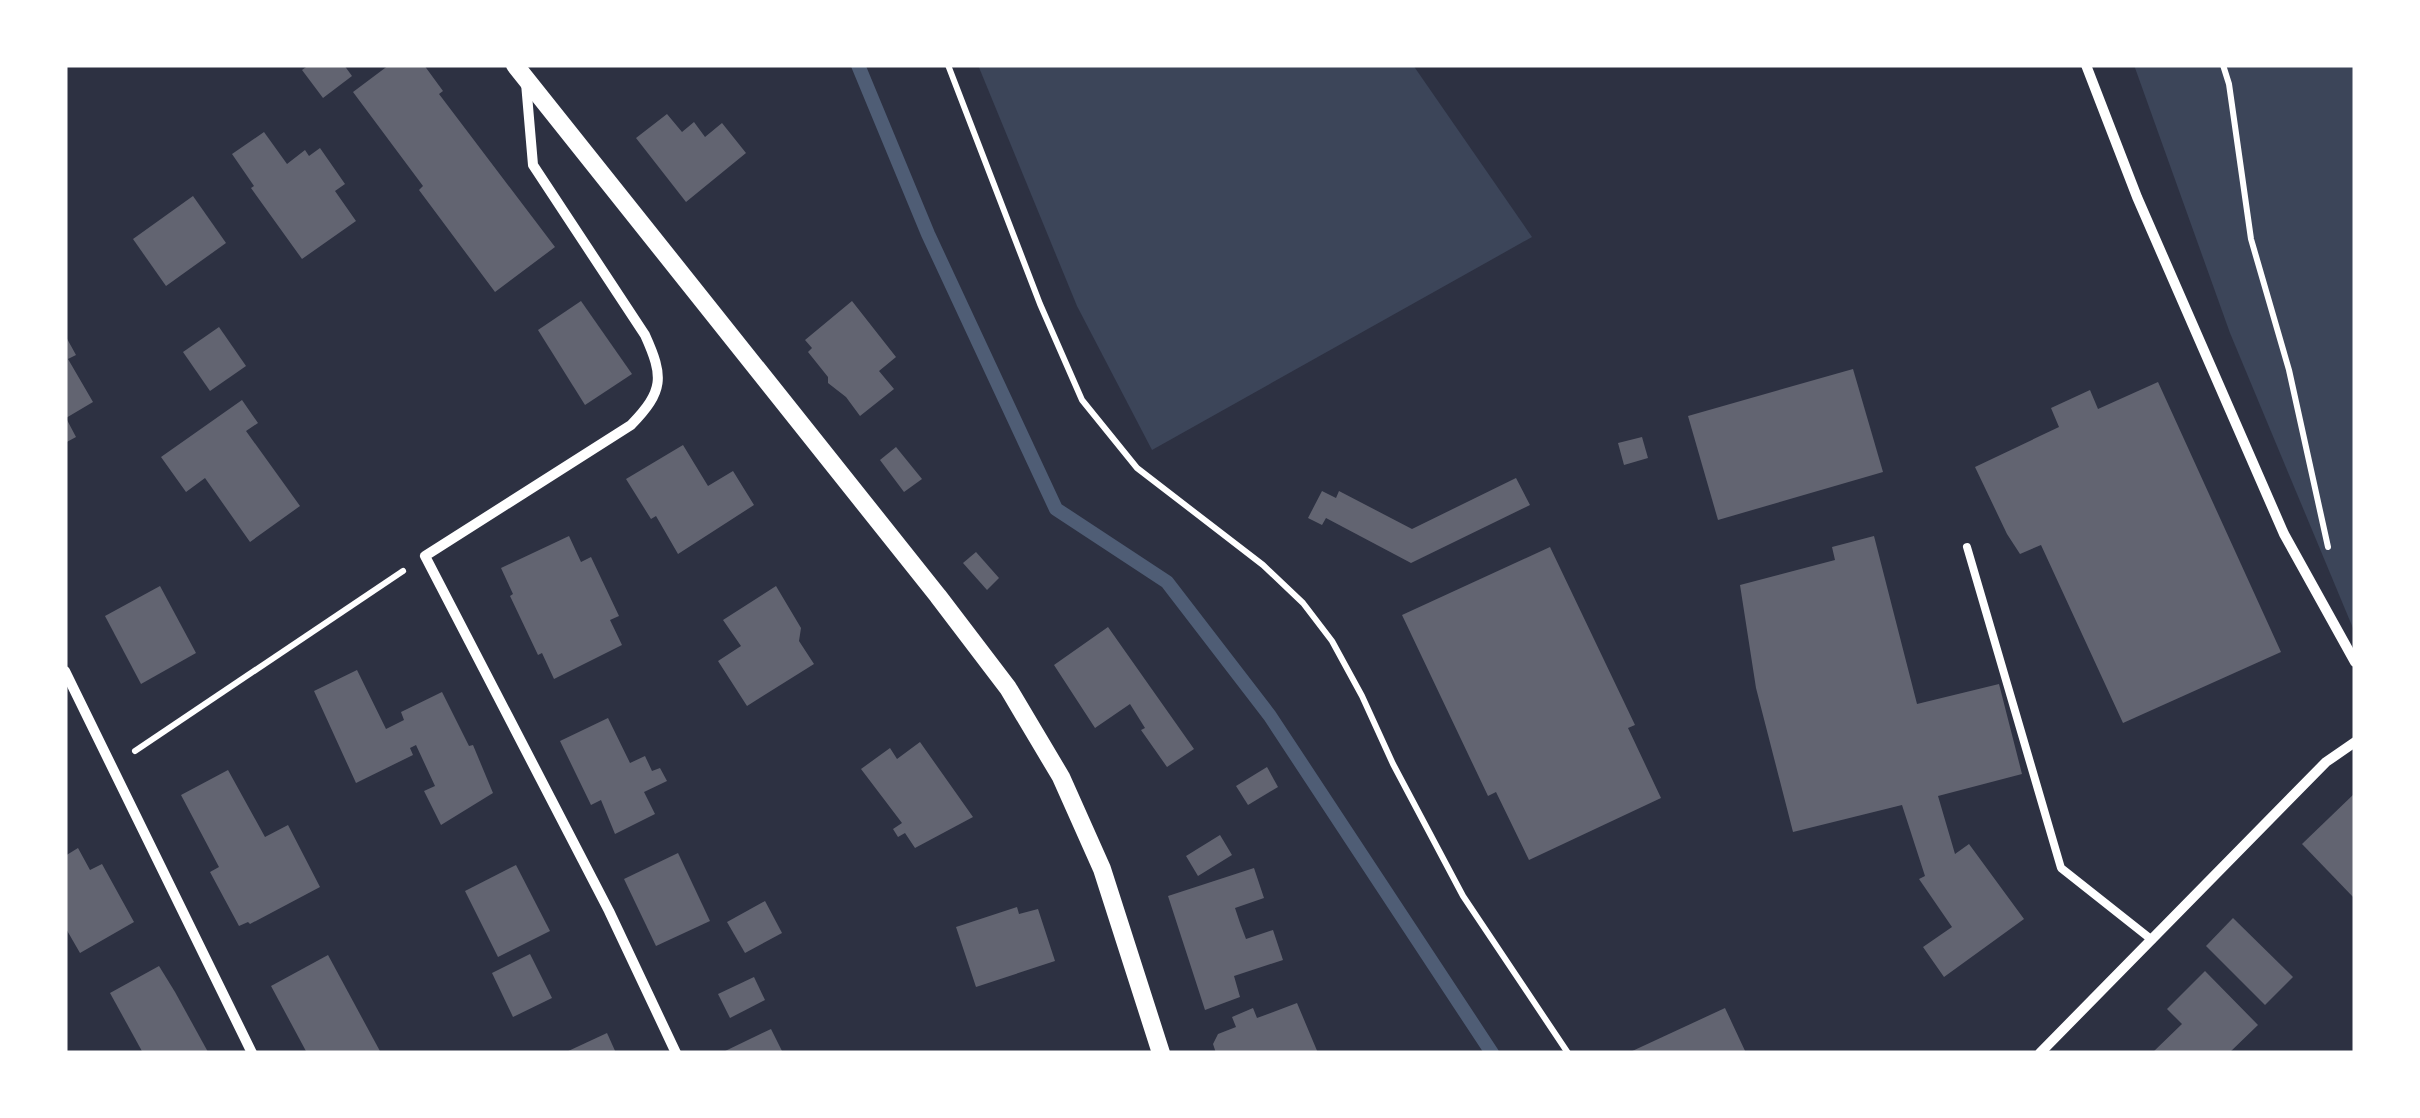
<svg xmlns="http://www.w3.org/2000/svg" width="2420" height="1118" font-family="'Source Sans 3',sans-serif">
  <rect width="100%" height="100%" fill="#2d3142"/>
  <g fill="#3c4559">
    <polygon points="978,65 1413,65 1532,237 1152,450 1077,306"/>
    <polygon points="2134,65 2355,65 2355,633 2230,333"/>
  </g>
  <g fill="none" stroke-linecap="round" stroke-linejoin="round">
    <polyline stroke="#4f5d75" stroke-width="14" points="858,65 928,234 1056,509 1167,582 1270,716 1492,1053"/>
  </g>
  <g fill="#626471">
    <polygon points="309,65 344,65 352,76 323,98 302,70"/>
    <polygon points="389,65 424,65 443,91 439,94 555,247 495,292 419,190 423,186 353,92"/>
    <polygon points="667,114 682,132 694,122 705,137 722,123 746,153 686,202 636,138"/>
    <polygon points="264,132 287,164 305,150 309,156 320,148 345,184 335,191 356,221 302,259 251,188 254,186 232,154"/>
    <polygon points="193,196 226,243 166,286 133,239"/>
    <polygon points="581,301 632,374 585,405 538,330"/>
    <polygon points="852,301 896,357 879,371 894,389 860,416 846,397 828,383 828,377 808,352 812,348 805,340"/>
    <polygon points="219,327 246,366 210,391 183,352"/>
    <polygon points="65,335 76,355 68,359 93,402 66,418 76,437 65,443"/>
    <polygon points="1853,369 1883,472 1718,520 1688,416"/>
    <polygon points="2158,382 2281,652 2123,723 2041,545 2020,554 2007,534 1975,467 2059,427 2051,408 2090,390 2098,409"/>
    <polygon points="242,400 258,423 246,431 300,506 250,542 205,478 186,492 161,457"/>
    <polygon points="1642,437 1648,458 1624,465 1618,443"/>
    <polygon points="683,445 708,486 733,471 754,505 678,554 656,516 651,519 626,479"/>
    <polygon points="896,447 922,479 904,492 880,460"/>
    <polygon points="1516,478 1530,505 1411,563 1326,518 1322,525 1308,518 1322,491 1336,498 1339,491 1412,529"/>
    <polygon points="569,536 581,562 591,557 619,616 610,620 622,645 554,679 542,653 538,655 510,596 513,594 501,568"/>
    <polygon points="1874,536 1917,704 1999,684 2022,774 1938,796 1955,854 1969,844 2024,919 1944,977 1923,947 1952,927 1919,879 1925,876 1902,805 1793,832 1756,688 1740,585 1835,560 1832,547"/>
    <polygon points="1550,547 1635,725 1628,728 1661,798 1529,860 1496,792 1488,796 1402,615"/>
    <polygon points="976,552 999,578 987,590 963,563"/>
    <polygon points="160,586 196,653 141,684 105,616"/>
    <polygon points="776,586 801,628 799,641 814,664 747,706 718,661 741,646 723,620"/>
    <polygon points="1108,627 1194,749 1167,767 1141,730 1145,728 1130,704 1095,728 1054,665"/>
    <polygon points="357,670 386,729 404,720 401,712 442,692 469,746 473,745 493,793 441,825 424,791 435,786 416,745 410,748 413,755 356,783 314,691"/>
    <polygon points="608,718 630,763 645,756 652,771 660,768 667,781 644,792 655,814 615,834 601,800 591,805 560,741"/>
    <polygon points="920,742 973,817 915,848 905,833 898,837 893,829 902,823 861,769 890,748 897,759"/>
    <polygon points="1267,767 1278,787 1248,805 1236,786"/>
    <polygon points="228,770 265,837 288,825 320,887 250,924 248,922 239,926 210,872 219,867 181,795"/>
    <polygon points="2355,793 2355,899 2302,844"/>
    <polygon points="1220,835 1232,855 1198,876 1186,856"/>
    <polygon points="78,848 90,870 102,864 134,922 80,953 65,927 65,856"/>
    <polygon points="678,853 710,921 656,946 624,879"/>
    <polygon points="516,865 550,931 498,957 465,891"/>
    <polygon points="1254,868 1264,898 1235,908 1240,923 1246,939 1273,930 1283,960 1234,976 1240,997 1205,1010 1168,896"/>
    <polygon points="765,901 782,933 745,953 727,922"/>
    <polygon points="1017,907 1019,914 1038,909 1055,961 976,987 956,927"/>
    <polygon points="2233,918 2293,977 2265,1005 2206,946"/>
    <polygon points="530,954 552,998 513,1017 492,973"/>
    <polygon points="328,955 381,1053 307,1053 271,986"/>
    <polygon points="159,966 175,992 208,1052 143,1053 110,993"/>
    <polygon points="2205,971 2258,1025 2229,1053 2152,1053 2182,1024 2167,1009"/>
    <polygon points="754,977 765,1000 730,1018 718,994"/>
    <polygon points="1297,1003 1318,1053 1216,1053 1213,1044 1218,1034 1236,1027 1232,1017 1253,1008 1257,1018"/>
    <polygon points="1725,1008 1746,1053 1628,1053"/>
    <polygon points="771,1029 783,1053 721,1053"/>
    <polygon points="607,1033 616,1053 564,1053"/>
  </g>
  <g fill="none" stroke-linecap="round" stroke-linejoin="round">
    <g stroke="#fff" stroke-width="6">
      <polyline points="948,65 1040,304 1082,400 1137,468 1263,565 1303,603 1332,641 1362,696 1393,764 1463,896 1568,1053"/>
      <polyline points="2223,65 2229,84 2251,239 2289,370 2328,547"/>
      <polyline points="135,751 403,571"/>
    </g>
    <polyline stroke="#fff" stroke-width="8" points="1967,547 2061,868 2152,940"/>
    <g stroke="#fff" stroke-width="10">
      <polyline points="2086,65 2137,197 2284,534 2355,662"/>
      <path d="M526,83L533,165L645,335C664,377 664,391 631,425L425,556L609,911L676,1053"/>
      <polyline points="65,671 252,1053"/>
      <polyline points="2040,1053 2326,762 2355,742"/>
    </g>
    <polyline stroke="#fff" stroke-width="18" points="515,65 938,596 1008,688 1061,777 1102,869 1161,1053"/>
  </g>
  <rect width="2420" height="1118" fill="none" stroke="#ffffff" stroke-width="135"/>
</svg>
